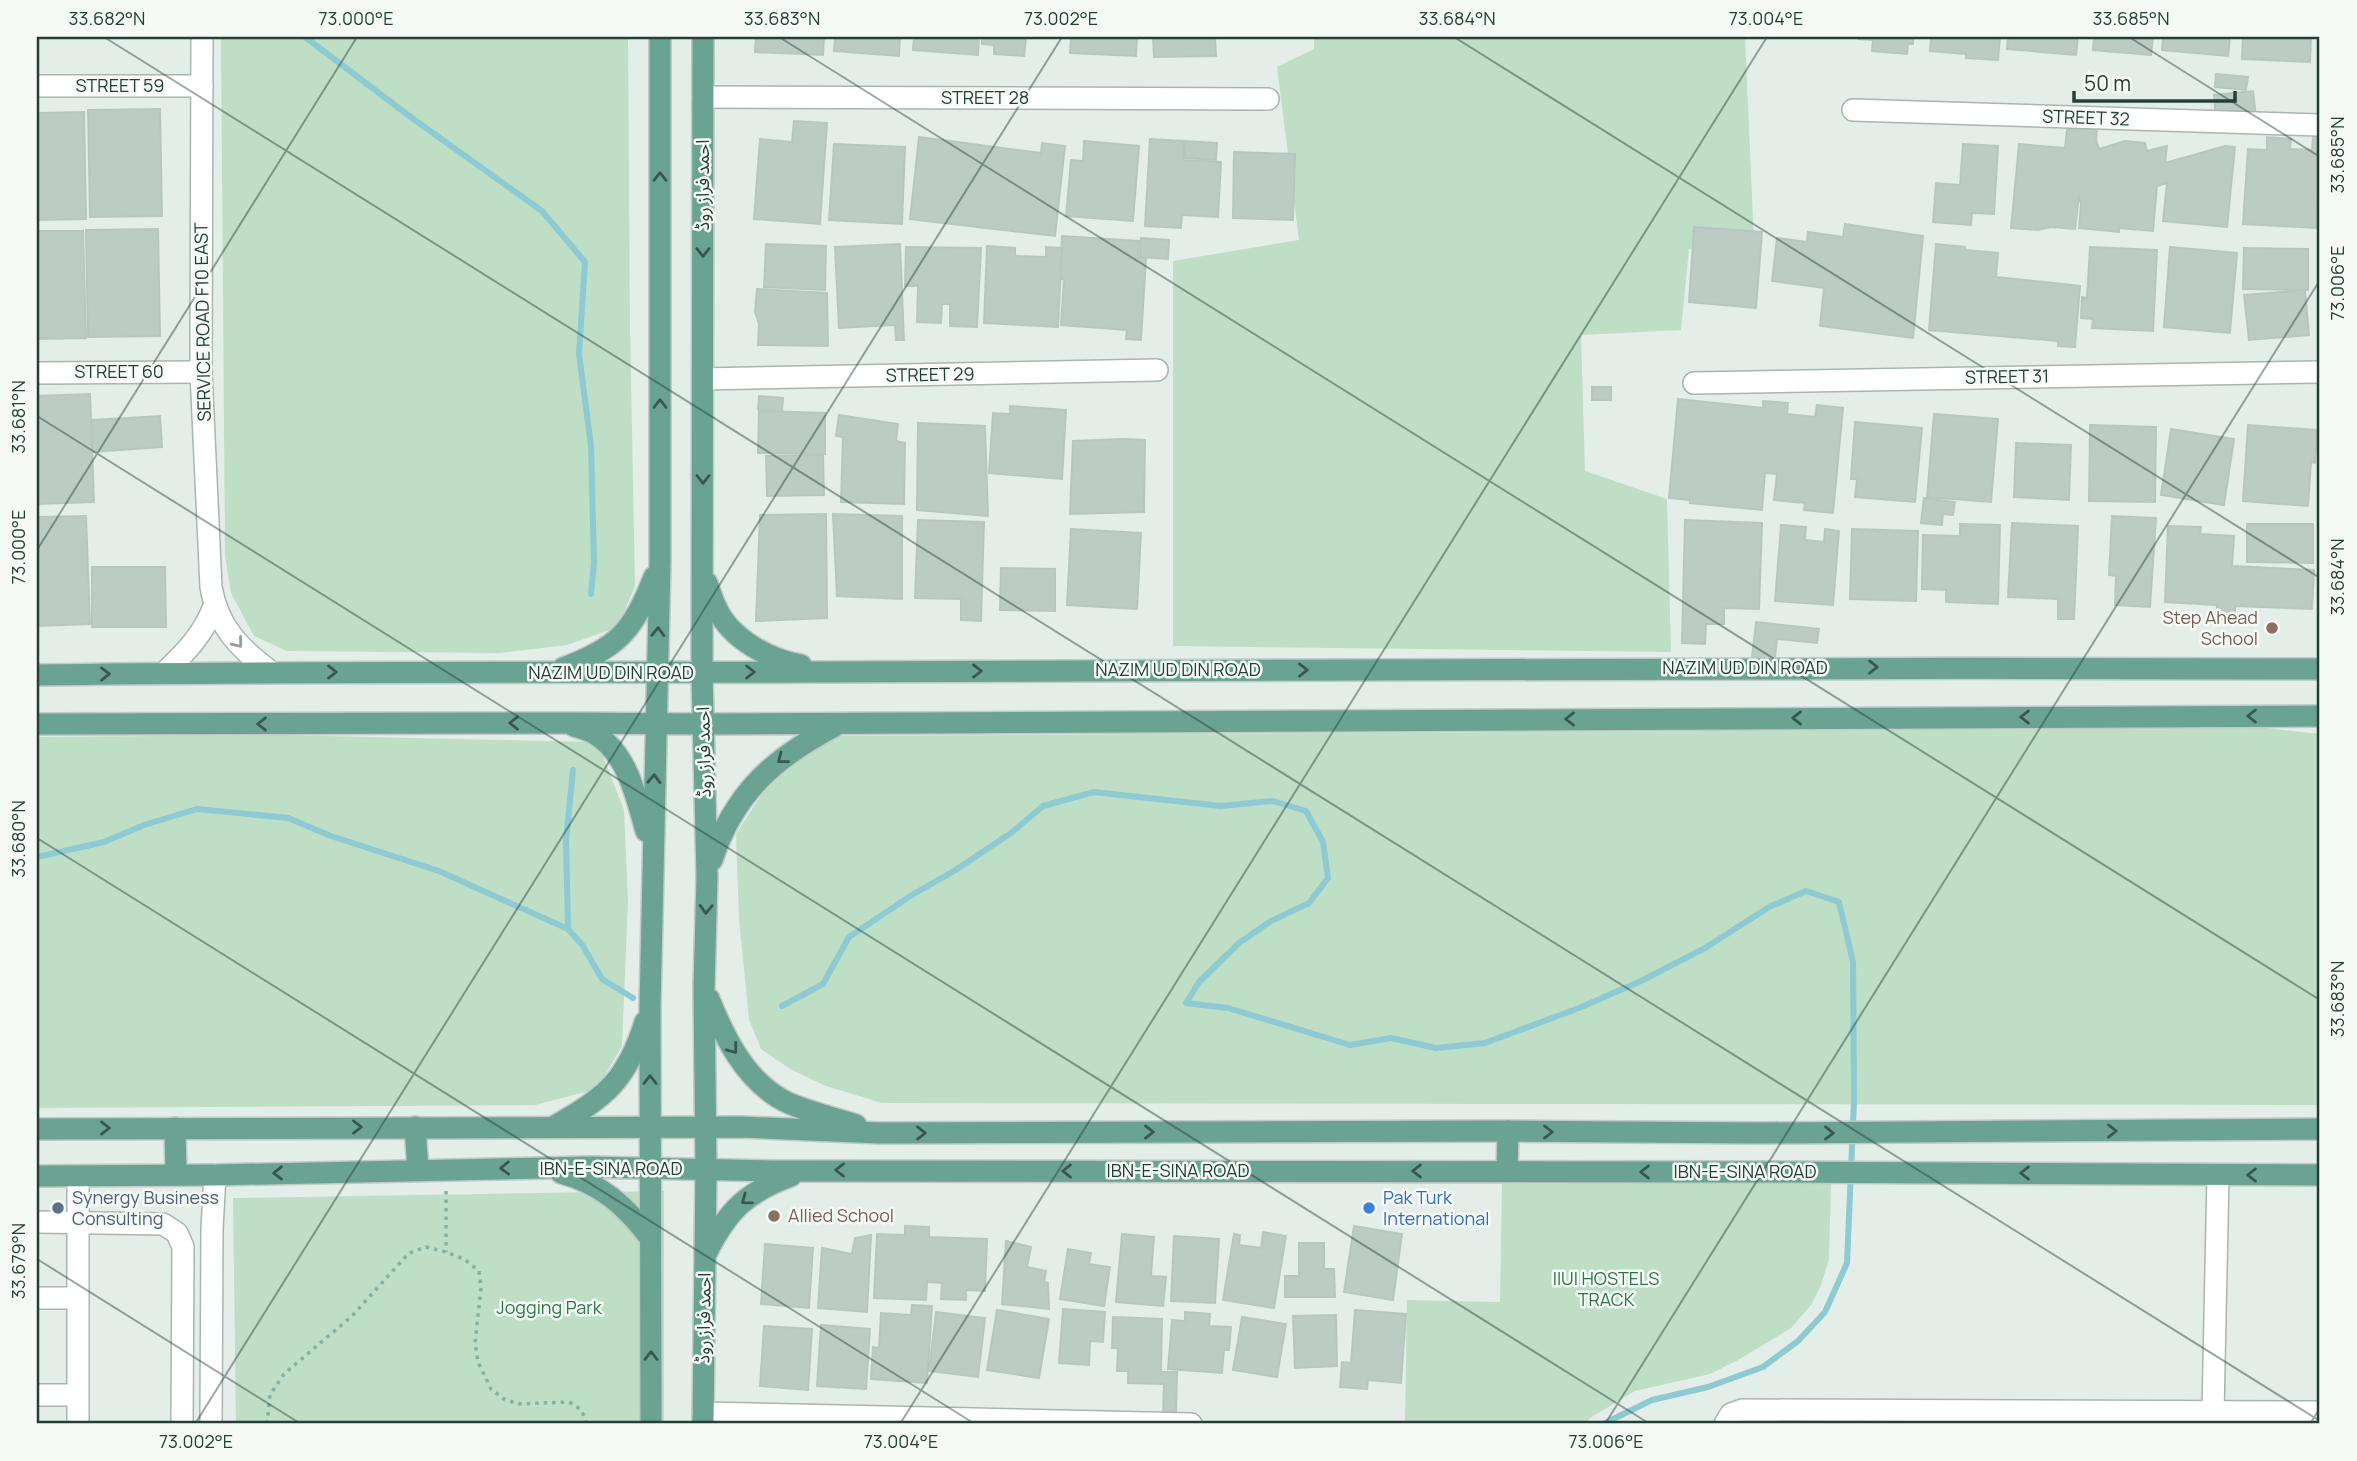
<svg xmlns="http://www.w3.org/2000/svg" width="2357" height="1461" font-family="Manrope,'Noto Sans Arabic',sans-serif">
  <rect width="100%" height="100%" fill="#e4eee9"/>
  <g fill="#bedec5">
    <polygon points="221,37 628,37 630,327 635,586 618,627 567,645 500,653 287,651 254,636 231,593 225,555"/>
    <polygon points="1314,37 1745,37 1754,242 1689,249 1681,330 1581,335 1585,471 1667,499 1671,652 1173,646 1173,261 1299,240 1277,67 1314,49"/>
    <polygon points="2266,728 2320,734 2320,1105 882,1103 826,1086 790,1069 761,1049 749,1019 739,919 736,834 778,769 833,736"/>
    <polygon points="282,735 592,742 603,756 624,810 628,902 622,1046 597,1089 535,1105 37,1108 37,737"/>
    <polygon points="1502,1184 1831,1184 1829,1259 1821,1285 1811,1305 1791,1328 1740,1359 1710,1374 1635,1391 1590,1418 1585,1424 1405,1423 1407,1300 1500,1302"/>
    <polygon points="664,1191 664,1424 236,1424 233,1198"/>
  </g>
  <g fill="none" stroke-linecap="round" stroke-linejoin="round">
    <g stroke="#8dcad2" stroke-width="6">
      <polyline points="305,37 412,118 542,211 585,262 579,354 591,446 594,563 591,594"/>
      <polyline points="37,857 104,842 144,825 197,809 288,818 331,836 439,871 568,929 583,946 602,979 633,998"/>
      <polyline points="568,929 566,840 573,770"/>
      <polyline points="782,1006 823,984 849,937 912,895 954,871 1011,833 1043,806 1094,792 1221,806 1273,801 1306,811 1323,842 1328,878 1309,903 1271,921 1239,943 1199,982 1186,1003 1228,1008 1350,1045 1391,1038 1436,1048 1485,1043 1579,1008 1641,981 1705,948 1769,907 1806,891 1839,902 1853,962 1854,1101 1847,1263 1825,1312 1798,1341 1763,1367 1708,1387 1652,1400 1603,1424"/>
    </g>
  </g>
  <g fill="#bdcbc5" stroke="#b7c7c0" stroke-width="2">
    <polygon points="756,37 824,37 823,55 755,52"/>
    <polygon points="835,37 900,37 899,56 834,51"/>
    <polygon points="914,37 979,37 978,55 913,50"/>
    <polygon points="982,37 1026,37 1024,56 994,54 994,45 982,44"/>
    <polygon points="1071,37 1137,37 1136,56 1070,53"/>
    <polygon points="1153,37 1215,37 1216,56 1154,57"/>
    <polygon points="1858,37 1913,37 1913,44 1908,44 1907,54 1872,51 1873,40 1858,39"/>
    <polygon points="1931,37 2000,37 1998,60 1966,58 1966,54 1930,51"/>
    <polygon points="2008,37 2078,37 2076,55 2007,49"/>
    <polygon points="2094,37 2153,37 2151,55 2093,50"/>
    <polygon points="2163,37 2230,37 2228,56 2162,50"/>
    <polygon points="2243,37 2311,37 2310,62 2242,59"/>
    <polygon points="2216,74 2248,77 2246,90 2215,87"/>
    <polygon points="2253,91 2256,117 2216,120 2214,95"/>
    <polygon points="160,109 162,216 90,217 88,110"/>
    <polygon points="84,112 86,219 37,220 37,113"/>
    <polygon points="794,121 827,123 820,224 754,219 760,139 792,142"/>
    <polygon points="2078,126 2097,128 2096,140 2099,149 2125,141 2145,143 2147,151 2167,146 2165,163 2225,146 2235,147 2227,227 2163,221 2167,183 2157,186 2153,231 2119,228 2119,232 2079,228 2081,204 2079,195 2075,229 2051,227 2038,230 2011,228 2019,144 2065,148 2067,130"/>
    <polygon points="2314,126 2320,127 2316,228 2243,224 2248,149 2267,150 2267,137 2291,139 2290,149 2312,150"/>
    <polygon points="919,137 1041,153 1042,143 1065,146 1055,236 910,219"/>
    <polygon points="1150,139 1184,141 1183,160 1221,162 1218,217 1182,215 1181,228 1145,226"/>
    <polygon points="1084,141 1139,146 1133,221 1066,216 1071,160 1083,161"/>
    <polygon points="1185,141 1217,143 1216,160 1184,158"/>
    <polygon points="834,144 905,147 902,224 829,220"/>
    <polygon points="1963,144 1998,146 1994,214 1972,213 1971,225 1933,222 1936,183 1960,185"/>
    <polygon points="1234,152 1295,154 1293,220 1233,218"/>
    <polygon points="1845,224 1923,236 1913,338 1820,326 1824,288 1772,281 1777,238 1807,242 1808,232 1843,237"/>
    <polygon points="1694,227 1762,232 1756,308 1689,302"/>
    <polygon points="158,229 160,336 88,337 86,230"/>
    <polygon points="37,231 83,231 86,338 37,339"/>
    <polygon points="1062,236 1139,241 1138,258 1146,258 1141,340 1126,339 1127,330 1061,325 1064,279 1060,279"/>
    <polygon points="1141,238 1169,240 1168,259 1140,257"/>
    <polygon points="766,244 826,246 825,290 764,287"/>
    <polygon points="900,244 904,340 896,340 895,325 839,328 835,247"/>
    <polygon points="1936,244 1965,247 1965,250 1998,253 1996,277 2080,286 2075,347 2058,346 2058,341 1929,330"/>
    <polygon points="987,246 1015,248 1015,256 1046,257 1046,247 1062,248 1058,327 984,323"/>
    <polygon points="906,247 981,248 977,327 950,326 950,304 942,304 941,323 917,322 918,286 905,286"/>
    <polygon points="2090,247 2157,250 2153,331 2092,328 2093,319 2081,318 2082,297 2087,298"/>
    <polygon points="2170,247 2237,253 2230,333 2164,327"/>
    <polygon points="2244,248 2308,249 2308,290 2243,289"/>
    <polygon points="757,289 827,293 828,346 758,345 759,324 755,312"/>
    <polygon points="2305,290 2309,335 2249,340 2244,295"/>
    <rect x="1592" y="387" width="19" height="13"/>
    <polygon points="90,394 94,502 37,504 37,396"/>
    <polygon points="759,396 783,398 782,412 758,409"/>
    <polygon points="1678,399 1763,408 1763,401 1788,403 1787,414 1815,417 1817,405 1843,408 1833,513 1804,510 1805,503 1774,500 1777,474 1765,473 1762,510 1690,503 1690,500 1669,498"/>
    <polygon points="1010,406 1066,410 1062,479 989,473 993,413 1010,414"/>
    <polygon points="759,411 825,413 825,454 758,453"/>
    <polygon points="1934,414 1998,419 1991,502 1927,497"/>
    <polygon points="839,415 898,424 896,441 905,443 904,504 841,502 843,437 836,436"/>
    <polygon points="160,416 162,447 93,452 92,420"/>
    <polygon points="1855,422 1922,428 1915,502 1855,497 1857,479 1851,479"/>
    <polygon points="918,423 985,426 988,516 917,510"/>
    <polygon points="2090,425 2156,427 2155,502 2089,501"/>
    <polygon points="2248,425 2317,430 2315,463 2311,462 2308,506 2243,501"/>
    <polygon points="2171,429 2234,439 2224,505 2161,495"/>
    <polygon points="1124,439 1145,440 1144,512 1070,514 1073,441"/>
    <polygon points="2016,443 2071,445 2069,500 2014,497"/>
    <polygon points="823,455 824,495 767,496 766,456"/>
    <polygon points="1924,498 1955,502 1953,515 1943,514 1942,525 1921,523"/>
    <polygon points="826,514 827,618 756,621 760,515"/>
    <polygon points="833,514 902,516 902,599 837,596"/>
    <polygon points="86,516 90,624 37,626 37,517"/>
    <polygon points="2112,516 2156,518 2150,607 2115,605 2116,576 2109,575"/>
    <polygon points="918,520 984,522 981,621 961,620 961,599 915,598"/>
    <polygon points="1685,520 1762,523 1759,609 1724,608 1724,624 1706,624 1705,644 1682,643"/>
    <polygon points="2012,523 2078,526 2074,619 2058,619 2058,599 2008,597"/>
    <polygon points="1960,524 2000,525 1998,604 1946,602 1946,590 1922,589 1923,535 1960,536"/>
    <polygon points="2247,524 2313,524 2313,563 2247,562"/>
    <polygon points="1781,525 1806,527 1805,540 1824,542 1825,529 1839,531 1833,605 1775,601"/>
    <polygon points="2168,526 2201,527 2200,534 2234,536 2232,566 2314,570 2312,609 2235,606 2235,620 2216,619 2217,605 2165,602"/>
    <polygon points="1071,529 1141,533 1137,609 1067,605"/>
    <polygon points="1852,529 1918,531 1916,601 1850,599"/>
    <polygon points="92,567 165,567 166,627 92,627"/>
    <polygon points="1001,568 1055,569 1055,611 1000,610"/>
    <polygon points="1756,622 1819,629 1817,643 1777,639 1775,659 1752,657"/>
    <polygon points="905,1226 929,1227 929,1237 987,1239 985,1291 966,1290 966,1300 941,1299 942,1283 927,1282 926,1300 874,1298 877,1234 905,1235"/>
    <polygon points="1354,1226 1402,1234 1393,1300 1344,1292"/>
    <polygon points="1263,1232 1286,1236 1274,1308 1223,1300 1234,1234 1240,1235 1239,1245 1261,1248"/>
    <polygon points="1122,1234 1154,1237 1151,1276 1166,1277 1163,1306 1116,1302"/>
    <polygon points="871,1235 867,1312 818,1308 822,1248 852,1254 855,1238"/>
    <polygon points="1174,1236 1219,1239 1215,1303 1171,1301"/>
    <polygon points="1006,1241 1031,1247 1027,1267 1046,1271 1044,1282 1048,1283 1049,1309 1002,1304"/>
    <polygon points="1299,1243 1324,1243 1324,1269 1334,1269 1335,1297 1285,1297 1285,1276 1299,1276"/>
    <polygon points="765,1244 813,1248 809,1308 761,1304"/>
    <polygon points="1068,1249 1091,1253 1089,1264 1110,1267 1104,1306 1060,1299"/>
    <polygon points="912,1305 932,1306 927,1383 871,1379 873,1347 879,1348 881,1313 911,1315"/>
    <polygon points="1063,1309 1105,1312 1103,1342 1090,1341 1089,1365 1059,1363"/>
    <polygon points="997,1310 1049,1319 1039,1378 987,1370"/>
    <polygon points="1355,1310 1406,1314 1401,1383 1368,1380 1367,1389 1340,1387 1342,1362 1351,1363"/>
    <polygon points="936,1312 985,1318 978,1377 929,1371"/>
    <polygon points="1185,1312 1210,1314 1209,1326 1231,1327 1229,1350 1224,1350 1222,1373 1168,1369 1172,1320 1185,1321"/>
    <polygon points="1336,1315 1337,1366 1295,1368 1293,1316"/>
    <polygon points="1113,1317 1162,1319 1161,1372 1177,1372 1176,1415 1163,1414 1164,1384 1128,1383 1128,1371 1117,1371 1118,1348 1112,1348"/>
    <polygon points="1242,1317 1286,1324 1277,1377 1233,1370"/>
    <polygon points="821,1325 870,1329 866,1389 817,1386"/>
    <polygon points="764,1326 812,1329 808,1390 760,1386"/>
  </g>
  <g fill="none" stroke-linecap="round" stroke-linejoin="round">
    <g stroke="#a7b6b0" stroke-width="24">
      <g id="minor">
        <path d="M202,37L201,372L211,587C218,627 239,648 271,672"/>
        <polyline points="37,86 202,86"/>
        <polyline points="703,97 1268,99"/>
        <polyline points="1853,110 2320,125"/>
        <polyline points="37,373 201,372"/>
        <polyline points="703,379 1157,370"/>
        <polyline points="1694,383 2320,372"/>
        <path d="M164,673C185,653 204,634 214,606"/>
        <polyline points="37,1222 163,1224 177,1233 183,1247 182,1424"/>
        <polyline points="37,1298 77,1298"/>
        <polyline points="37,1395 77,1395"/>
        <polyline points="2213,1412 2218,1175"/>
        <polyline points="703,1413 1191,1424"/>
        <polyline points="78,1424 78,1176"/>
        <polyline points="211,1424 212,1229 215,1175"/>
        <polyline points="1725,1424 1731,1414 1742,1410 2320,1412"/>
      </g>
    </g>
    <g stroke="#c2c9c7" stroke-width="24">
      <g id="major">
        <polyline points="703,37 702,673 707,877 704,987 706,1170 703,1424"/>
        <path d="M707,583C710,592 713,601 717,609C731,639 770,660 801,665"/>
        <path d="M563,668C618,648 634,630 654,577"/>
        <path d="M37,675C297,671 557,673 817,672C1318,670 1819,667 2320,669"/>
        <polyline points="37,724 566,723 704,724 2320,716"/>
        <path d="M574,726C580,728 589,730 595,734C628,754 636,797 646,831"/>
        <path d="M712,860C734,793 774,758 835,726"/>
        <path d="M709,999C724,1036 743,1076 779,1098C796,1109 836,1118 856,1125"/>
        <path d="M555,1126C606,1097 627,1080 645,1022"/>
        <polyline points="415,1127 418,1170"/>
        <polyline points="175,1128 176,1175"/>
        <polyline points="37,1129 742,1127 880,1133 1508,1131 1761,1133 2320,1129"/>
        <polyline points="1507,1171 1508,1131"/>
        <path d="M561,1173C600,1183 626,1206 650,1238"/>
        <polyline points="37,1176 215,1175 589,1167 774,1171 1762,1172 2320,1175"/>
        <path d="M707,1252C728,1210 747,1192 791,1176"/>
        <polyline points="651,1424 650,1007 660,563 660,37"/>
      </g>
    </g>
    <g stroke="#85b1a2" stroke-width="3.5" stroke-dasharray="3.5 5" stroke-linecap="butt">
      <polyline points="446,1191 446,1252"/>
      <path d="M267,1424L270,1395L284,1374L352,1316L409,1253L426,1247L446,1252L464,1259L479,1271L481,1288L475,1343L478,1362L491,1389L504,1399L518,1404L568,1402C579,1406 585,1413 586,1424"/>
    </g>
    <use href="#minor" stroke="#fff" stroke-width="21"/>
    <use href="#major" stroke="#6aa392" stroke-width="21"/>
  </g>
  <defs><path id="oneway-chevron" d="M-2-3.5L2.5 0L-2 3.5" fill="none" stroke-width="1.6" stroke-linecap="round" stroke-linejoin="round" transform="scale(1.75)"/></defs>
  <g stroke="#36584e">
    <use href="#oneway-chevron" transform="translate(660 177) rotate(-90)"/>
    <use href="#oneway-chevron" transform="translate(703 252) rotate(90)"/>
    <use href="#oneway-chevron" transform="translate(660 404) rotate(-90)"/>
    <use href="#oneway-chevron" transform="translate(703 479) rotate(90)"/>
    <use href="#oneway-chevron" transform="translate(658 632) rotate(-88)"/>
    <use href="#oneway-chevron" transform="translate(1873 667)"/>
    <use href="#oneway-chevron" transform="translate(1303 670)"/>
    <use href="#oneway-chevron" transform="translate(977 671)"/>
    <use href="#oneway-chevron" transform="translate(332 672)"/>
    <use href="#oneway-chevron" transform="translate(750 672)"/>
    <use href="#oneway-chevron" transform="translate(105 674) rotate(-1)"/>
    <use href="#oneway-chevron" transform="translate(2252 716) rotate(180)"/>
    <use href="#oneway-chevron" transform="translate(2025 717) rotate(180)"/>
    <use href="#oneway-chevron" transform="translate(1797 718) rotate(180)"/>
    <use href="#oneway-chevron" transform="translate(1570 719) rotate(180)"/>
    <use href="#oneway-chevron" transform="translate(514 723) rotate(180)"/>
    <use href="#oneway-chevron" transform="translate(262 724) rotate(180)"/>
    <use href="#oneway-chevron" transform="translate(782 759) rotate(142)"/>
    <use href="#oneway-chevron" transform="translate(654 779) rotate(-88)"/>
    <use href="#oneway-chevron" transform="translate(706 909) rotate(92)"/>
    <use href="#oneway-chevron" transform="translate(733 1049) rotate(53)"/>
    <use href="#oneway-chevron" transform="translate(650 1080) rotate(-90)"/>
    <use href="#oneway-chevron" transform="translate(357 1127)"/>
    <use href="#oneway-chevron" transform="translate(105 1128)"/>
    <use href="#oneway-chevron" transform="translate(2112 1131)"/>
    <use href="#oneway-chevron" transform="translate(1149 1132)"/>
    <use href="#oneway-chevron" transform="translate(1548 1132)"/>
    <use href="#oneway-chevron" transform="translate(921 1133)"/>
    <use href="#oneway-chevron" transform="translate(1829 1133)"/>
    <use href="#oneway-chevron" transform="translate(505 1168) rotate(179)"/>
    <use href="#oneway-chevron" transform="translate(840 1170) rotate(-180)"/>
    <use href="#oneway-chevron" transform="translate(1067 1171) rotate(-180)"/>
    <use href="#oneway-chevron" transform="translate(1417 1171) rotate(-180)"/>
    <use href="#oneway-chevron" transform="translate(1645 1172) rotate(-180)"/>
    <use href="#oneway-chevron" transform="translate(278 1173) rotate(179)"/>
    <use href="#oneway-chevron" transform="translate(2025 1173) rotate(-180)"/>
    <use href="#oneway-chevron" transform="translate(2252 1175) rotate(-180)"/>
    <use href="#oneway-chevron" transform="translate(746 1200) rotate(144)"/>
    <use href="#oneway-chevron" transform="translate(651 1356) rotate(-90)"/>
  </g>
  <use stroke="#929f9b" href="#oneway-chevron" transform="translate(238 643) rotate(51)"/>
  <path fill="none" stroke="#243f37" stroke-width="2" stroke-opacity="0.45" d="M104,37L2320,1421M779,37L2320,1000M1454,37L2320,578M2129,37L2320,157M37,416L1650,1424M37,550L357,37M37,838L975,1424M37,1259L301,1424M195,1424L1062,37M900,1424L1767,37M1605,1424L2320,280M2310,1424L2320,1408"/>
  <g fill="#8d6e63" stroke="#f5faf7" stroke-width="2.5">
    <circle cx="2272" cy="628" r="7"/>
    <circle cx="774" cy="1216" r="7"/>
  </g>
  <circle fill="#5c6f8a" stroke="#f5faf7" stroke-width="2.5" cx="58" cy="1208" r="7"/>
  <circle fill="#3f7fe0" stroke="#f5faf7" stroke-width="2.5" cx="1369" cy="1208" r="7"/>
  <g text-anchor="middle" stroke-width="5" stroke-linejoin="round" paint-order="stroke">
    <g font-size="18" fill="#243f37" stroke="#f5faf7">
      <text x="120" y="92">STREET 59</text>
      <text x="985" y="104">STREET 28</text>
      <text transform="translate(2086 118) rotate(2)" y="6">STREET 32</text>
      <text transform="translate(703 185) rotate(-90)" y="6">احمد فراز روڈ</text>
      <text transform="translate(203 322) rotate(-91)" y="6">SERVICE ROAD F10 EAST</text>
      <text x="119" y="378">STREET 60</text>
      <text transform="translate(930 375) rotate(-1)" y="6">STREET 29</text>
      <text transform="translate(2007 377) rotate(-1)" y="6">STREET 31</text>
      <text x="1745" y="674">NAZIM UD DIN ROAD</text>
      <text x="1178" y="676">NAZIM UD DIN ROAD</text>
      <text x="611" y="679">NAZIM UD DIN ROAD</text>
      <text transform="translate(704 752) rotate(-91)" y="6">احمد فراز روڈ</text>
      <text x="611" y="1175">IBN-E-SINA ROAD</text>
      <text x="1178" y="1177">IBN-E-SINA ROAD</text>
      <text x="1745" y="1178">IBN-E-SINA ROAD</text>
      <text transform="translate(704 1318) rotate(-89)" y="6">احمد فراز روڈ</text>
    </g>
    <g font-size="18" fill="#785e54" stroke="#f5faf7" text-anchor="end">
      <text x="2258" y="624">Step Ahead<tspan x="2258" dy="21">School</tspan></text>
      <text x="788" y="1222" text-anchor="start">Allied School</text>
    </g>
    <g font-size="18" fill="#4e5e75" stroke="#f5faf7" text-anchor="start">
      <text x="72" y="1204">Synergy Business<tspan x="72" dy="21">Consulting</tspan></text>
    </g>
    <g font-size="18" fill="#366cbe" stroke="#f5faf7" text-anchor="start">
      <text x="1383" y="1204">Pak Turk<tspan x="1383" dy="21">International</tspan></text>
    </g>
    <g font-size="18" fill="#2e7647" stroke="#f5faf7">
      <text x="1606" y="1285">IIUI HOSTELS<tspan x="1606" dy="21">TRACK</tspan></text>
      <text x="549" y="1314">Jogging Park</text>
    </g>
  </g>
  <rect width="2357" height="1461" fill="none" stroke="#f5faf7" stroke-width="77"/>
  <path d="M2074 91v10h161v-10" fill="none" stroke="#243f37" stroke-width="3.5"/>
  <text x="2084" y="91" font-size="21" fill="#243f37" stroke="#f5faf7" stroke-width="5" paint-order="stroke">50 m</text>
  <rect x="38" y="38" width="2280" height="1384" fill="none" stroke="#243f37" stroke-width="2.5"/>
  <g font-size="18" text-anchor="middle" fill="#243f37">
    <text x="107" y="25">33.682°N</text>
    <text x="356" y="25">73.000°E</text>
    <text x="782" y="25">33.683°N</text>
    <text x="1061" y="25">73.002°E</text>
    <text x="1457" y="25">33.684°N</text>
    <text x="1766" y="25">73.004°E</text>
    <text x="2131" y="25">33.685°N</text>
    <text transform="translate(2338 155) rotate(-90)" y="6">33.685°N</text>
    <text transform="translate(2338 283) rotate(-90)" y="6">73.006°E</text>
    <text transform="translate(19 417) rotate(-90)" y="6">33.681°N</text>
    <text transform="translate(19 547) rotate(-90)" y="6">73.000°E</text>
    <text transform="translate(2338 577) rotate(-90)" y="6">33.684°N</text>
    <text transform="translate(19 839) rotate(-90)" y="6">33.680°N</text>
    <text transform="translate(2338 999) rotate(-90)" y="6">33.683°N</text>
    <text transform="translate(19 1261) rotate(-90)" y="6">33.679°N</text>
    <text x="196" y="1448">73.002°E</text>
    <text x="901" y="1448">73.004°E</text>
    <text x="1606" y="1448">73.006°E</text>
  </g>
</svg>
